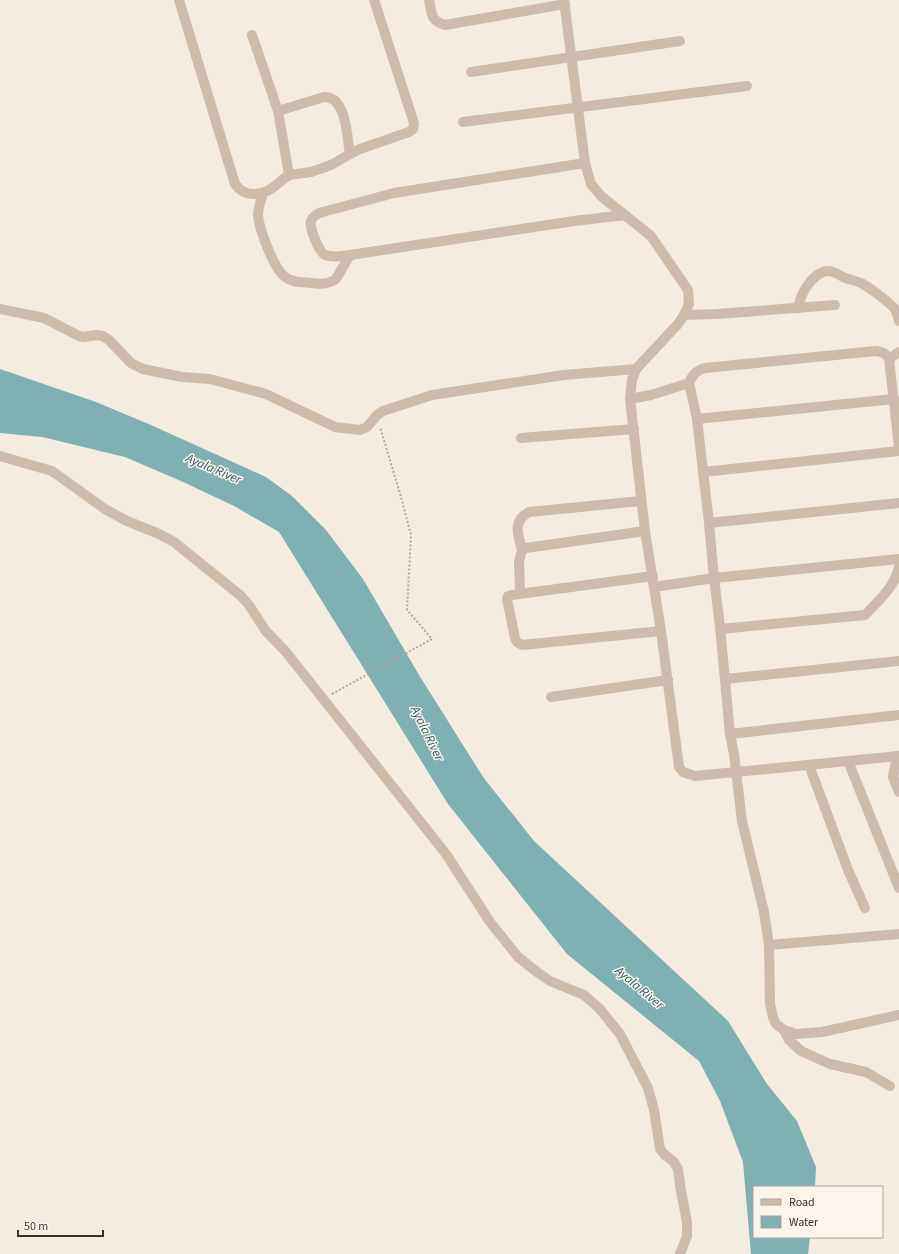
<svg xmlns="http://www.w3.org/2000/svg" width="899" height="1254" font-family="'Source Sans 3',sans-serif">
  <rect width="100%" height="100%" fill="#f4ebe1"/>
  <polygon fill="#7fb0b2" points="0,369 96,402 151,425 266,477 292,496 326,530 363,579 419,675 483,777 534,841 728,1021 767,1084 797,1121 816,1167 815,1187 754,1187 754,1237 810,1237 808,1254 751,1254 743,1162 720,1101 699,1061 567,954 448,804 279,532 234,506 181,481 125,457 42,437 0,433"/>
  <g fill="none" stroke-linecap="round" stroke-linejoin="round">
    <polyline stroke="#b9a596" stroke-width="2" stroke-dasharray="2 2" stroke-linecap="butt" points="332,694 432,639 407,610 411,535 401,497 380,427"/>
    <g stroke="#cdbbac" stroke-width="10">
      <path d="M179,0L235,184C240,191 245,194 253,194C271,194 275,184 289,175L278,111L252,35"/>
      <path d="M429,0C432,13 430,21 445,25L565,4"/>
      <polyline points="564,0 585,163 591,184 601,196 651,236 688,290 689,304 684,315 678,324 636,369 632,380 630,399 645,531 661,631 679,767 683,772 695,776 899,756"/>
      <polyline points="471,72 680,41"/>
      <path d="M278,111L324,97C347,96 347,139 350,154L331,165L311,172L289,175"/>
      <polyline points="463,122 747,86"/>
      <polyline points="350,154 360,149 409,132 413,129 414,123 374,0"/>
      <path d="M585,163L394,193L319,213C316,215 312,217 311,221C309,228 319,252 325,255C333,258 342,256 350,255L574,221L625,215"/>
      <path d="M263,194C261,200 258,208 258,215C259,229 274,269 285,277C292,283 303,282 312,283C319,284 330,284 336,279L350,255"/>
      <path d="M798,308C800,295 810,277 823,272C831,269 837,274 843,277C849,280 855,280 861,283C869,287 889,302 895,309C897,313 898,317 899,321"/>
      <polyline points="0,309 44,318 79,336 84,337 96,335 103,336 109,340 131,363 143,369 182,377 210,379 266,394 335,427 360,430 367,427 377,415 383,411 432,395 564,375 636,369"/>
      <polyline points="684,315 717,314 835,305"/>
      <polyline points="889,359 899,352"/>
      <path d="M689,383C693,374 696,371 705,368L876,351C882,352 886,353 889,359L899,447"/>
      <polyline points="630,399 651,395 689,383 697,419 709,523 714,578 720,627 730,734 734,754 742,821 764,912 769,945 770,1004 773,1017 776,1024 784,1030 796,1034 822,1032 899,1015"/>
      <polyline points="697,419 894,399"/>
      <polyline points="521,438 634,429"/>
      <polyline points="0,456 52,471 105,509 127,521 159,534 174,542 241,596 249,605 265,630 286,652 446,854 490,922 518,957 537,972 550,981 584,995 599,1008 620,1034 648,1088 654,1110 660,1149 664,1154 674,1162 678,1169 681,1191 687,1222 687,1236 680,1254"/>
      <polyline points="703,472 899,451"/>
      <polyline points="709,523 899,503"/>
      <path d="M522,550C518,535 512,521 529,512L641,501"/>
      <polyline points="653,576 512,595 508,596 507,599 515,638 517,642 522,645 661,631"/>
      <polyline points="654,587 714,578 899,559"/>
      <polyline points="520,593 519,562 522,550 526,548 645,531"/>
      <path d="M720,629L865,615C878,601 895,587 899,567"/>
      <polyline points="725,679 899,661"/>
      <polyline points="551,697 668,680"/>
      <polyline points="730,734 899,715"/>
      <polyline points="897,756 893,777 899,792"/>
      <polyline points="848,761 899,888"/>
      <polyline points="809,765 848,870 865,908"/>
      <polyline points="769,945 899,934"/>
      <polyline points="784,1030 789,1040 801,1051 830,1064 866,1072 890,1086"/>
    </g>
  </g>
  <g text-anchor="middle" stroke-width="3" stroke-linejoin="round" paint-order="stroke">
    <g font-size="13" font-style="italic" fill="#1f5a5e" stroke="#fbf5ee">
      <text transform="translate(214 468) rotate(23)" y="5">Ayala River</text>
      <text transform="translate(428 733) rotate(64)" y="5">Ayala River</text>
      <text transform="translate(640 987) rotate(40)" y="5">Ayala River</text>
    </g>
  </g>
  <rect x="753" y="1186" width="130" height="52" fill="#fbf5ee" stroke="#aea6a0"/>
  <rect x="761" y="1199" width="20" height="6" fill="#cdbbac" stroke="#aea6a0"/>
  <text x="789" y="1206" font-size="12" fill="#3b302b">Road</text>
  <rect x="761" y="1216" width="20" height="12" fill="#7fb0b2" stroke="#aea6a0"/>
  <text x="789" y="1226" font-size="12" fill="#3b302b">Water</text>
  <path d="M18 1230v6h85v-6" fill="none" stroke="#3b302b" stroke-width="2"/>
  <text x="24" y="1230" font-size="12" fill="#3b302b" stroke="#fbf5ee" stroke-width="3" paint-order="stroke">50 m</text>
</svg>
